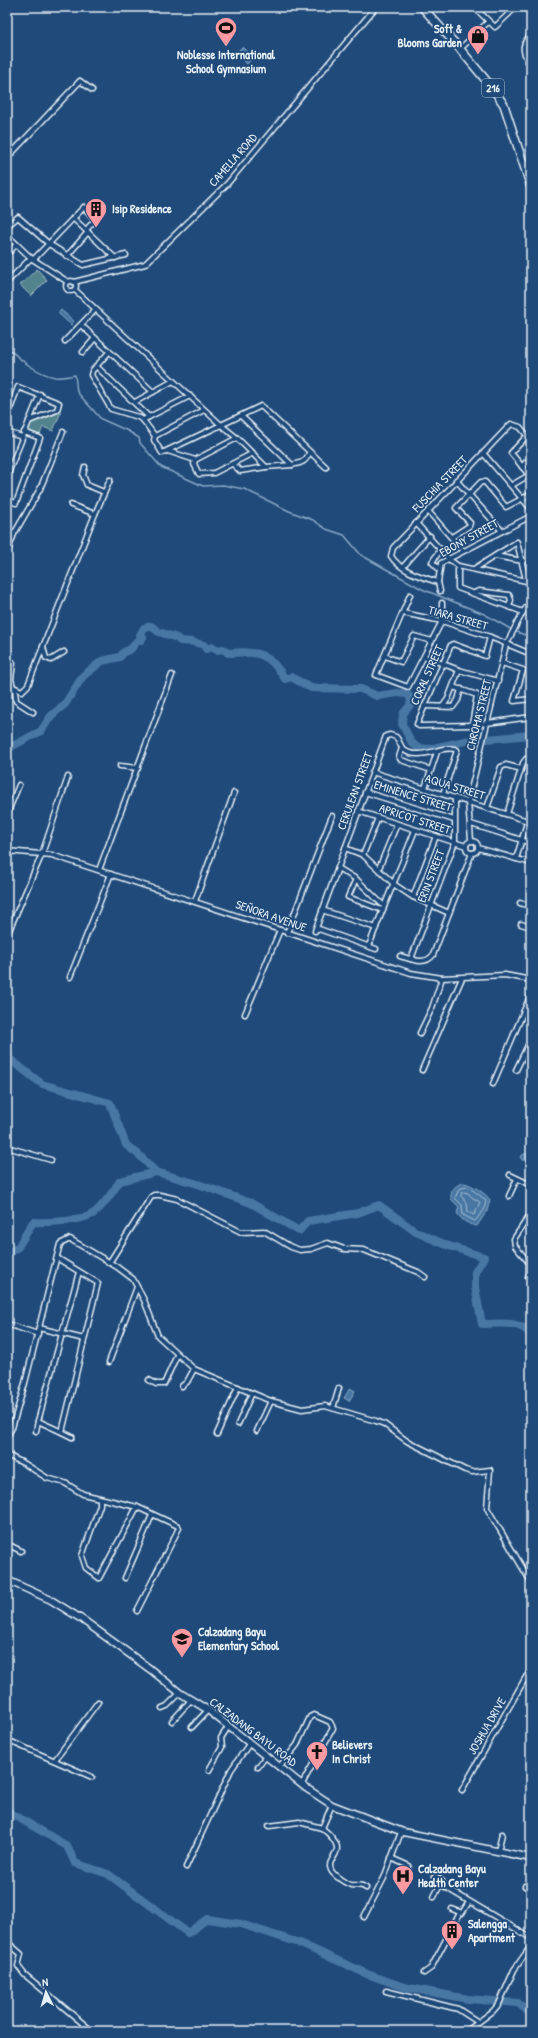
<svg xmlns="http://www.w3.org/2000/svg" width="538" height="2038" font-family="'Patrick Hand',sans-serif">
  <rect width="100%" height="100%" fill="#1f4a7a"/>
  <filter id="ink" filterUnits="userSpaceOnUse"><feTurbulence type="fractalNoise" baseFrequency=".025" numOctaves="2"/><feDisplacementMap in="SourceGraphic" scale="8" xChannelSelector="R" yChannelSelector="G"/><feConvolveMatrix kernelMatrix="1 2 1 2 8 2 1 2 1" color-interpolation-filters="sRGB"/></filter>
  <g filter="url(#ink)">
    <g fill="#52838d" stroke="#9dbac2">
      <polygon points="37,269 47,280 31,296 20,285"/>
      <polygon points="61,412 53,431 43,427 39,437 27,431 30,424"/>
    </g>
    <g fill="#4877a4" stroke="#88a8c6">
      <polygon points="242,47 253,57 247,64 236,53"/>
      <polygon points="61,310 74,321 71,325 58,313"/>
      <polygon points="524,1154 531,1154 531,1161 522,1160 520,1157"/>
      <path d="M464,1183C471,1184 487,1194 490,1200L487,1211L477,1226C469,1225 461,1220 457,1213L459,1207L451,1199C450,1190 456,1184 464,1183Z"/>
      <polygon points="350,1388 355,1391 349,1401 344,1398"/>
    </g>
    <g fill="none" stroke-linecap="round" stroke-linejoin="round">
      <g stroke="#a8c0d6" stroke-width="1">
        <path d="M468,1187C471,1189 484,1198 486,1201L484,1210L475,1221L463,1215L462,1205L455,1198L459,1189Z"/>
        <polygon points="463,1192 468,1193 473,1198 480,1202 474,1215 468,1212 467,1203 461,1196"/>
      </g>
      <path stroke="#88a8c6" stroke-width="1.5" d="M7,346C18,359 38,374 55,377C62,378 68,376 75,375L77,392L101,419L128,431L139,438L140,443L161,467L203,486L223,485L244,489L289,511L313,520L326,529L344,535L361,555L422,589L484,614L514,631L531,637"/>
      <g stroke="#4877a4" stroke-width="8">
        <path d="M7,749L41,731L51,716L65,704L83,676L102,661L120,657L124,652L131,649L136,642L141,640L143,637L140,635L144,628L151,626L159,632L177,638L180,641L193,642L204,645L206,649L213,647L217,650L223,649L228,653C257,651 269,652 285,679L291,677L311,688L361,689L377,696L397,693L407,694L410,697L411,704L403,714L402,724L412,743L418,748L429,749L465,741L531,735"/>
        <path d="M7,1057L42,1084L110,1103L126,1145L138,1154L156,1172L198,1184L251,1203L299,1231L308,1221L358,1213L379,1205L416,1232L449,1246L484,1257L475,1272V1287L482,1324C499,1324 521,1320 531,1335"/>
        <path d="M7,1254L18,1247L33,1222C46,1223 84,1221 94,1213C105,1205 112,1192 120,1181L156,1172"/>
        <polyline points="7,1811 67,1846 75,1863 108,1874 188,1933 207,1919 241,1924 299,1943 367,1974 404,1987 468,1999 518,2003 531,2014"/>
      </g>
      <g stroke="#e8f1f8" stroke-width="7">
        <g id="street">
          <polyline points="474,7 495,27 516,7"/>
          <polyline points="7,8 8,7"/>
          <path d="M531,35C519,45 524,55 531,67"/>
          <polyline points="460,49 488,22"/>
          <polyline points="7,158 80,81 92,90"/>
          <polyline points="73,218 115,258"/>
          <polyline points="7,226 18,217 49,244 83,265 126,255"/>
          <polyline points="7,235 31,258 68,282"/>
          <polyline points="7,254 16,245"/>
          <polyline points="67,256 88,232"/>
          <polyline points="34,259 84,207 95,220 86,230"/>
          <circle cx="71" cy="286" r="5"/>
          <polyline points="7,282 31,258"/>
          <polyline points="74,282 145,264 227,184 376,7"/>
          <polyline points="75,290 221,425 261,406 326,467"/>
          <polyline points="81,325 153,392"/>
          <polyline points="65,341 95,310"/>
          <polyline points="83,352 95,338"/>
          <polyline points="109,352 92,371 91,375 111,409 138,417 143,420 190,396"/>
          <polyline points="96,366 149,417"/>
          <polyline points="7,386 8,383"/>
          <polyline points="135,402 173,381"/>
          <polyline points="204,410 155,436 154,440 162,453 221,425 237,438 266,467 292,465"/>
          <path d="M241,416L292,465C301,463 306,462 309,453"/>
          <polyline points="7,418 18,387 59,403 57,410 29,421"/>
          <polyline points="143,420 155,436"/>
          <polyline points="7,432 22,437"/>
          <polyline points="527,436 511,453 529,475"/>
          <polyline points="237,438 195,460 194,464 199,474 214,473 253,453"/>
          <polyline points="168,451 195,460"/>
          <polyline points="483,453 531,509"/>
          <polyline points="233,464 240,471 266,467"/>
          <polyline points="85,467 83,475 87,485 104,492"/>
          <polyline points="522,467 526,462 531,465"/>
          <polyline points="7,476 40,394"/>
          <polyline points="456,480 502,531"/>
          <polyline points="512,485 531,474"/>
          <polyline points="7,500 16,503 40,438 24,432"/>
          <polyline points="71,505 95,514"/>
          <polyline points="428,511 463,551"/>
          <polyline points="416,523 450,560 458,566 531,582"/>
          <polyline points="7,531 14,534"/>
          <polyline points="452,537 469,526 470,523 456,508 481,482 485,482 506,507 531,494"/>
          <polyline points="7,553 14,534 40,489 63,432"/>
          <polyline points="495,556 523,561"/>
          <polyline points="458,566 458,588 523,612"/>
          <polyline points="403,567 430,536"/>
          <polyline points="439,569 432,562 441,549"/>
          <polyline points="474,569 517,542 526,580"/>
          <path d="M438,582C422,577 400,571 391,556L393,548L511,424L520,427L531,440"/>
          <polyline points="440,591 438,582 441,563 531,516"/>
          <polyline points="474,593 479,591 509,595 511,600 509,606"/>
          <polyline points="410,595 376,675 408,687 442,621 442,603"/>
          <polyline points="403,613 442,621 490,637 531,654"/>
          <polyline points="43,647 46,658 51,660 64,652"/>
          <polyline points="7,655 13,663 11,679 13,687 22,691 28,685 95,514 110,480"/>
          <polyline points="385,656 401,662 414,636 432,641"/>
          <polyline points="425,657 459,670 498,681"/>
          <polyline points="502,663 523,670 514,701 531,699"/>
          <polyline points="453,687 477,695 472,725 531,717"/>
          <polyline points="15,688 16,701 33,712"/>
          <polyline points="424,706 453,707 458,700 461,689"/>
          <polyline points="443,706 448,699 459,670"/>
          <polyline points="472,725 419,726 417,724 451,645 453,644 485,656 490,637"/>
          <polyline points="402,748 399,757 401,760 431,770"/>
          <polyline points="120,766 138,768"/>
          <polyline points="372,772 531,822"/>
          <polyline points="425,788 437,752"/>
          <polyline points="365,792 454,820"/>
          <polyline points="487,808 501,767 506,765 521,769"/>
          <polyline points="358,811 466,846"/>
          <polyline points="7,814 19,785"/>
          <polyline points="507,814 523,763 526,759 531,758"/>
          <polyline points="471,824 531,843"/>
          <polyline points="471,840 468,802 506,645 523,612 531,601"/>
          <circle cx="472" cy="847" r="6"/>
          <polyline points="345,848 363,855 395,885 413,897 449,913"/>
          <polyline points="478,848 531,863"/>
          <polyline points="7,851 52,855 411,973 442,978 505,975 531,980"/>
          <polyline points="363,855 378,818"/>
          <polyline points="516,859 531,809"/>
          <polyline points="338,868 356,879 384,906"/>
          <polyline points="379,868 397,824"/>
          <polyline points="99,870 172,675"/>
          <polyline points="356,879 348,897 382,910"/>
          <polyline points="413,897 436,836"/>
          <polyline points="195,901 234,793"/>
          <polyline points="520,903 531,906"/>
          <polyline points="322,910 376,928"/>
          <polyline points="521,924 531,927"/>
          <polyline points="316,928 376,949"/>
          <path d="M315,931L386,736L390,735L396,737C400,741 400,747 404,750C420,762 445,743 457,750L443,794"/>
          <polyline points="287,933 332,816"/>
          <polyline points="7,935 42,854 68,777"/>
          <path d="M369,946C383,907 400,869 415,830"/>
          <path d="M400,956C411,959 425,966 433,955L472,853"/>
          <polyline points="411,959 455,842 455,798"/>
          <polyline points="70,977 111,874"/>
          <polyline points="245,1014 280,930"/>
          <polyline points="420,1033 432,1008 442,978"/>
          <polyline points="422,1070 462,978"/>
          <polyline points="516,1070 531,1039"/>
          <polyline points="493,1084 531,994"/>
          <polyline points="7,1147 51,1160"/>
          <polyline points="510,1175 531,1185"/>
          <polyline points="509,1196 517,1179"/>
          <polyline points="531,1213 514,1239 515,1246 531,1265"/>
          <polyline points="57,1258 98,1283 62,1432 38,1421 79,1272"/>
          <polyline points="109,1263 151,1197 154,1195 160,1195 177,1199 241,1232 264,1231 291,1247 300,1250 311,1249 328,1243 344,1249 364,1250 418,1272 425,1277"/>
          <polyline points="528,1277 531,1269"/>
          <polyline points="7,1324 38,1334"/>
          <polyline points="39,1328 84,1339"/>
          <polyline points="109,1362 137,1287"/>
          <polyline points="149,1380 156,1384 164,1384 177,1355"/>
          <polyline points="182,1386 187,1382 194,1369"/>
          <polyline points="333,1408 339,1388"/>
          <polyline points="238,1424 252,1393"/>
          <polyline points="36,1431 38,1421"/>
          <polyline points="257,1431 271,1401"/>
          <polyline points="62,1432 72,1437"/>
          <polyline points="217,1434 238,1387"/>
          <polyline points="7,1436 12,1428 25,1383 60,1244 70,1239 117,1267 133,1279 144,1300 158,1336 194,1369 271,1401 302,1409 325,1406 376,1421 384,1424 407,1441 465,1470 472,1472 490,1470 487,1508 531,1582"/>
          <polyline points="7,1455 25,1464 47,1478 65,1483 83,1494 137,1507 178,1526 179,1528 137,1611"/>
          <polyline points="100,1499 100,1505 82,1556 86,1568 99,1578 137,1507"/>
          <polyline points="7,1544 21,1551"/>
          <polyline points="125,1578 152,1515"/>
          <polyline points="162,1708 167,1706 180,1693"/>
          <polyline points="172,1721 191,1700"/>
          <polyline points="192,1727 208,1710"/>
          <polyline points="7,1740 92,1777"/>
          <polyline points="55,1760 98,1702"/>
          <polyline points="280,1766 297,1745 310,1717 314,1715 330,1722 333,1728 302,1784"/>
          <polyline points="258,1767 266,1756"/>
          <polyline points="209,1770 222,1747 221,1738 228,1727"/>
          <polyline points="462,1790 526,1677 531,1672"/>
          <polyline points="269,1826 299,1822 322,1828 332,1805"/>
          <path d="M322,1828C354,1854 324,1856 331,1870C333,1875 346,1884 351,1885C357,1886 361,1884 366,1888"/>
          <polyline points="498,1851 502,1834"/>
          <polyline points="391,1858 409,1866"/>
          <polyline points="186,1867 231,1770 249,1744"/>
          <polyline points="440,1884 531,1938"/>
          <polyline points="525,1886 531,1889"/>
          <polyline points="434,1897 442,1881 435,1876"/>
          <polyline points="452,1909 462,1913 469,1902"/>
          <polyline points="364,1917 384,1878 401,1832"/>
          <polyline points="7,1942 21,1954 18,1966 24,1974 92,2031"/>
          <polyline points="424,1973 431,1968 460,1913"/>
          <polyline points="386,1991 458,2009 478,2022"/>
          <polyline points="467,2031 493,2011 499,2004 514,1970 531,1946"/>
        </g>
      </g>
      <g stroke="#e8f1f8" stroke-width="9">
        <polyline id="secondary" points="7,1580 51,1600 83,1620 150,1669 180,1693 208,1710 306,1788 332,1805 403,1832 531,1858"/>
      </g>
      <g stroke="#e8f1f8" stroke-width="10">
        <polyline id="primary" points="422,7 460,49 494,90 504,105 531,187"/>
      </g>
      <use href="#street" stroke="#1f4a7a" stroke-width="4"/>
      <use href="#secondary" stroke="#1f4a7a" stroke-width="6"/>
      <use href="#primary" stroke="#1f4a7a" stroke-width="7"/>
    </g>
  </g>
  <defs>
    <g id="stadium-pin" transform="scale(1.15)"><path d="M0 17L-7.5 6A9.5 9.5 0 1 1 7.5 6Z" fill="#ff9aa2" stroke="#1f4a7a"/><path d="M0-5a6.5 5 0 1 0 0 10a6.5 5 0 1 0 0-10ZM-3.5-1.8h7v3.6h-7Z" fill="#111"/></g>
    <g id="shop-pin" transform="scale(1.15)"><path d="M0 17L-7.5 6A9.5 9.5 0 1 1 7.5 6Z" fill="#ff9aa2" stroke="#1f4a7a"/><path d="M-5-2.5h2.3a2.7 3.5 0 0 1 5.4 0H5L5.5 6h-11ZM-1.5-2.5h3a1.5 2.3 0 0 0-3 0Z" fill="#111"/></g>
    <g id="building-pin" transform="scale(1.15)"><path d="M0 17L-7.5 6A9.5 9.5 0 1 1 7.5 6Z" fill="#ff9aa2" stroke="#1f4a7a"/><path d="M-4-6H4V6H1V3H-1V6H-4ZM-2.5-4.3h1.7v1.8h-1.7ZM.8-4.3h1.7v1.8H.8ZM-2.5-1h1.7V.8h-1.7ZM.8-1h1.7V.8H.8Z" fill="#111"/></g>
    <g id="school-pin" transform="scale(1.15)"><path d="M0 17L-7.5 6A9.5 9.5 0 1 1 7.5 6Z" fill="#ff9aa2" stroke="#1f4a7a"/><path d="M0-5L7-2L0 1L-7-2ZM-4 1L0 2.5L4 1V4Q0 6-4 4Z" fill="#111"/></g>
    <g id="church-pin" transform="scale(1.15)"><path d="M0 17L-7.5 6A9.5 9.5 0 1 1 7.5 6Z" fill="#ff9aa2" stroke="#1f4a7a"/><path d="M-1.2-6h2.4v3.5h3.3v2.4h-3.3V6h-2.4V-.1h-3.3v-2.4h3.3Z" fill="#111"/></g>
    <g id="hospital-pin" transform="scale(1.15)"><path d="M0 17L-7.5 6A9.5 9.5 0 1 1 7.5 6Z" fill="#ff9aa2" stroke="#1f4a7a"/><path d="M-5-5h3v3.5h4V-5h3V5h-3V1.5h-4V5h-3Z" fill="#111"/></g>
  </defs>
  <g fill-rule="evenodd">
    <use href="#stadium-pin" x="226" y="28"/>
    <use href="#shop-pin" x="478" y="36"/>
    <use href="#building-pin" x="96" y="209"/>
    <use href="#school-pin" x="182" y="1639"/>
    <use href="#church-pin" x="317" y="1752"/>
    <use href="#hospital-pin" x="403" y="1876"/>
    <use href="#building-pin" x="452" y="1931"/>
  </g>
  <g text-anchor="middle" stroke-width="3.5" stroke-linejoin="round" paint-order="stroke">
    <rect fill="#1f4a7a" stroke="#acbfd2" stroke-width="1" x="482" y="79" width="22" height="18" rx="3"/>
    <g font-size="11" font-weight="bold" fill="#e8f1f8">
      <text x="493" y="92">216</text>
    </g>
    <g font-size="12" font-weight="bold" fill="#e8f1f8" stroke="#1f4a7a" text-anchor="start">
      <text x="462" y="33" text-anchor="end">Soft &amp;<tspan x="462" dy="14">Blooms Garden</tspan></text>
      <text x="226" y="59" text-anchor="middle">Noblesse International<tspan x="226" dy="14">School Gymnasium</tspan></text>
      <text x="112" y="213">Isip Residence</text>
      <text x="198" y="1636">Calzadang Bayu<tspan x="198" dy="14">Elementary School</tspan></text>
      <text x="332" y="1749">Believers<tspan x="332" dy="14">In Christ</tspan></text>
      <text x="418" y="1873">Calzadang Bayu<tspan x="418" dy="14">Health Center</tspan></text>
      <text x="468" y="1928">Salengga<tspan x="468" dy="14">Apartment</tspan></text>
    </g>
    <g font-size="12" fill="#e8f1f8" stroke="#1f4a7a">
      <text transform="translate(233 160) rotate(-49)" y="4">CAMELLA ROAD</text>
      <text transform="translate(440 484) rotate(-46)" y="4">FUSCHIA STREET</text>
      <text transform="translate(469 538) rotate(-29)" y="4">EBONY STREET</text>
      <text transform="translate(458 618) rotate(16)" y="4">TIARA STREET</text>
      <text transform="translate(427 675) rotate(-66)" y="4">CORAL STREET</text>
      <text transform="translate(479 715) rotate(-76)" y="4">CHROMA STREET</text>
      <text transform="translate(455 787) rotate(17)" y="4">AQUA STREET</text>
      <text transform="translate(355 791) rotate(-70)" y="4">CERULEAN STREET</text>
      <text transform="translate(413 796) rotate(17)" y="4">EMINENCE STREET</text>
      <text transform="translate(415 819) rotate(18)" y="4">APRICOT STREET</text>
      <text transform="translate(431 876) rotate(-69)" y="4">ERIN STREET</text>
      <text transform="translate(271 916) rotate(19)" y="4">SEÑORA AVENUE</text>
      <text transform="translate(487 1726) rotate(-60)" y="4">JOSHUA DRIVE</text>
      <text transform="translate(253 1732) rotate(37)" y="4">CALZADANG BAYU ROAD</text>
    </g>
  </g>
  <rect width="538" height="2038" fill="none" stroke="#1f4a7a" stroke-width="24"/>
  <rect x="12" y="12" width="514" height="2014" fill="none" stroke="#e8f1f8" stroke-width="1.5" filter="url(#ink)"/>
  <g transform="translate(46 1992) rotate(355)" stroke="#1f4a7a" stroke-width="3" paint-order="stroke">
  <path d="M0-3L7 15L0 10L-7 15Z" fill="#e8f1f8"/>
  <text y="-6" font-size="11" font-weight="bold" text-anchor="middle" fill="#e8f1f8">N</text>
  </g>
</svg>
